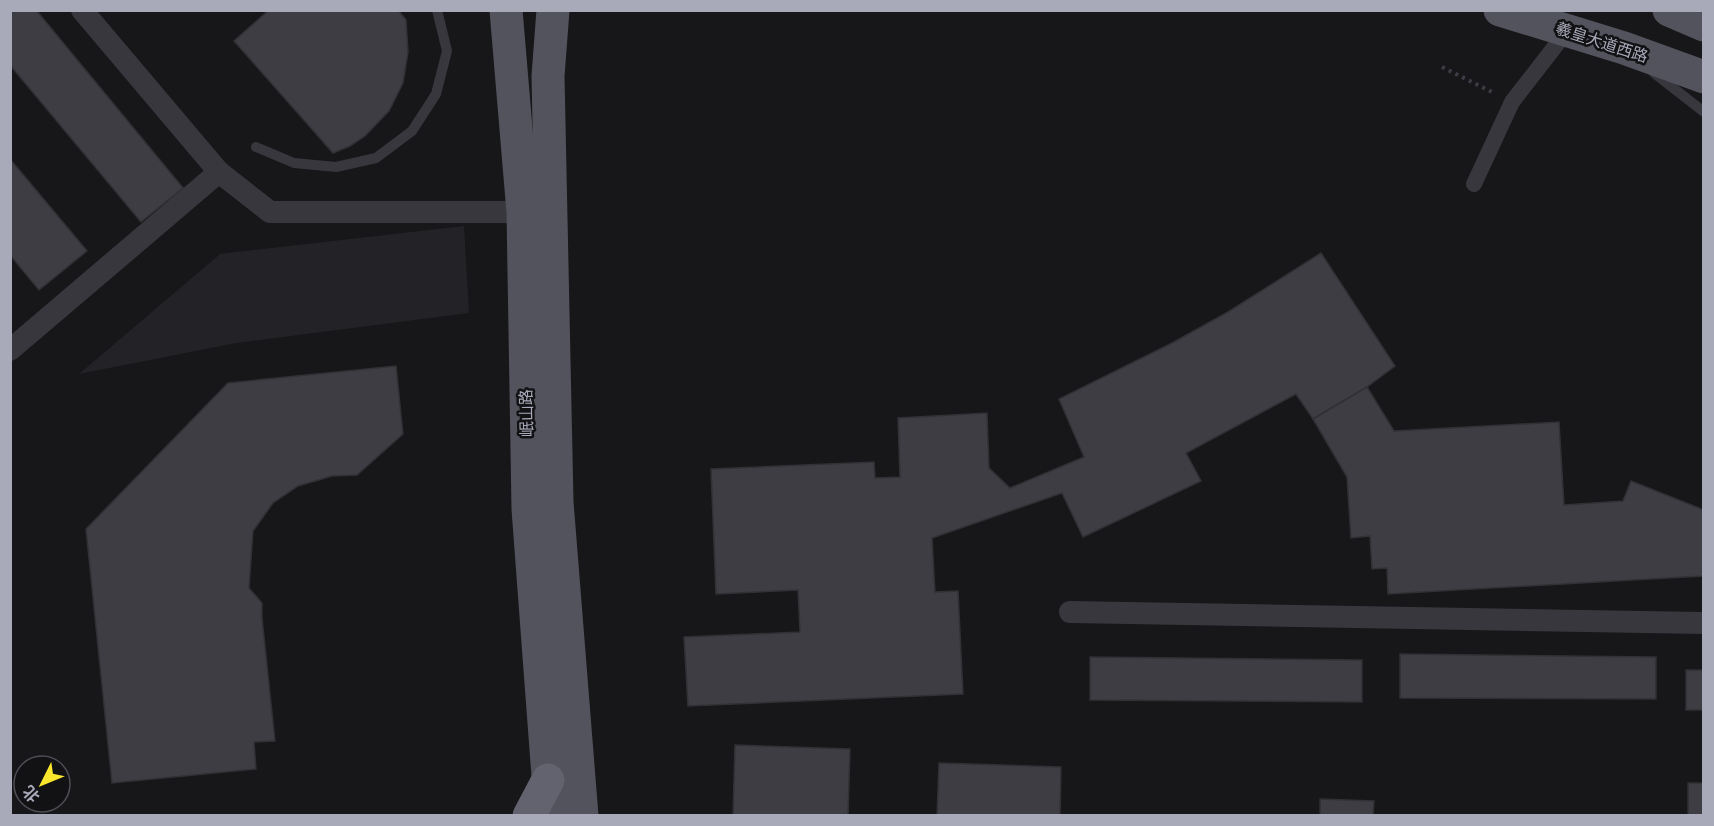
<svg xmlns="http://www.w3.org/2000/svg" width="1714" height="826" font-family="'Work Sans','Noto Sans SC',sans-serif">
  <rect width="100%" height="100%" fill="#171619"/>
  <polygon fill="#232226" points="464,226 469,313 236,343 79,374 220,254"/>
  <g fill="#3e3d43" stroke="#313035" stroke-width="1.5">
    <polygon points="36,10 183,188 141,222 10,65 10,11"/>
    <polygon points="269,10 398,10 406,20 408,52 403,83 389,111 365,136 350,146 333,153 234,41"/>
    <polygon points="10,159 87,251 39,290 10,255"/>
    <polygon points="1321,253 1395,366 1367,387 1313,419 1296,394 1186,453 1201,481 1083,537 1062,493 932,538 935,592 958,591 963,694 688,706 684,637 800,632 798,590 716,594 711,469 874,462 875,478 900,477 898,418 987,413 989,468 1010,488 1084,457 1059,399 1172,343 1228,312"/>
    <polygon points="396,366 403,434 357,475 332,476 298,486 273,503 253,531 249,588 262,603 262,618 275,741 254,742 256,769 112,783 86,529 228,383"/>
    <polygon points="1367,387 1394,431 1559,422 1564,505 1623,501 1631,481 1704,510 1703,576 1388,594 1387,568 1372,569 1370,536 1351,538 1347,477 1313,419"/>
    <polygon points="1400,654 1656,657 1656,699 1400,698"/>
    <polygon points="1090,657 1362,660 1362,702 1090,700"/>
    <rect x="1686" y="670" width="18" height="40"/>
    <polygon points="735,745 850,749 848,816 733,816"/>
    <polygon points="939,763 1061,767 1060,816 937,816"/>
    <rect x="1688" y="783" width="16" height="33"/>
    <polygon points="1320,799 1374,801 1373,816 1320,816"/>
  </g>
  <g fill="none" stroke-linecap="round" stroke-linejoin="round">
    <polyline stroke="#3d3d45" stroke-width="4" stroke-dasharray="3 4.5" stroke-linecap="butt" points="1442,67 1492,92"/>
    <g stroke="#38373e" stroke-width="10">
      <polyline points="1654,73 1704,112"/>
      <polyline points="256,147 294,163 336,167 376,158 412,131 436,94 447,51 437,10"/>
    </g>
    <polyline stroke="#38373e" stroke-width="16" points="1474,184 1512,102 1567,31"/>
    <g stroke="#38373e" stroke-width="22">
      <polyline points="82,10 219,172 270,212 523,212"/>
      <polyline points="10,350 219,172"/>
      <polyline points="1070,612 1704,623"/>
    </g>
    <g stroke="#53535d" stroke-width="33">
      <polyline points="506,10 523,212 528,509 551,816"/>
      <polyline points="553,10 548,76 557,502 582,816"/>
      <polyline points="1500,10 1624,48 1704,77"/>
      <polyline points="1669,10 1704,25"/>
    </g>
    <polyline stroke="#63636f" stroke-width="33" points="529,816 548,780"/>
  </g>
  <g text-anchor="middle" stroke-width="5" stroke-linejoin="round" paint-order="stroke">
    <g font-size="16" fill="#a8a9b9" stroke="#121114">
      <text transform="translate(1602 42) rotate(18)" y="6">羲皇大道西路</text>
      <text transform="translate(526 413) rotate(-91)" y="6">岷山路</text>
    </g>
  </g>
  <rect width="1714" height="826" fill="none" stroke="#a8a9b9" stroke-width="24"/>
  <g transform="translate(42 784) rotate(227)"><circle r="28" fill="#121114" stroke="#4e4e56" stroke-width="1.5"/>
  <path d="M0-4.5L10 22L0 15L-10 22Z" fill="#fae72d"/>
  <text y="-9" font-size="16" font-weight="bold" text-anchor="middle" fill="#a8a9b9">北</text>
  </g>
</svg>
